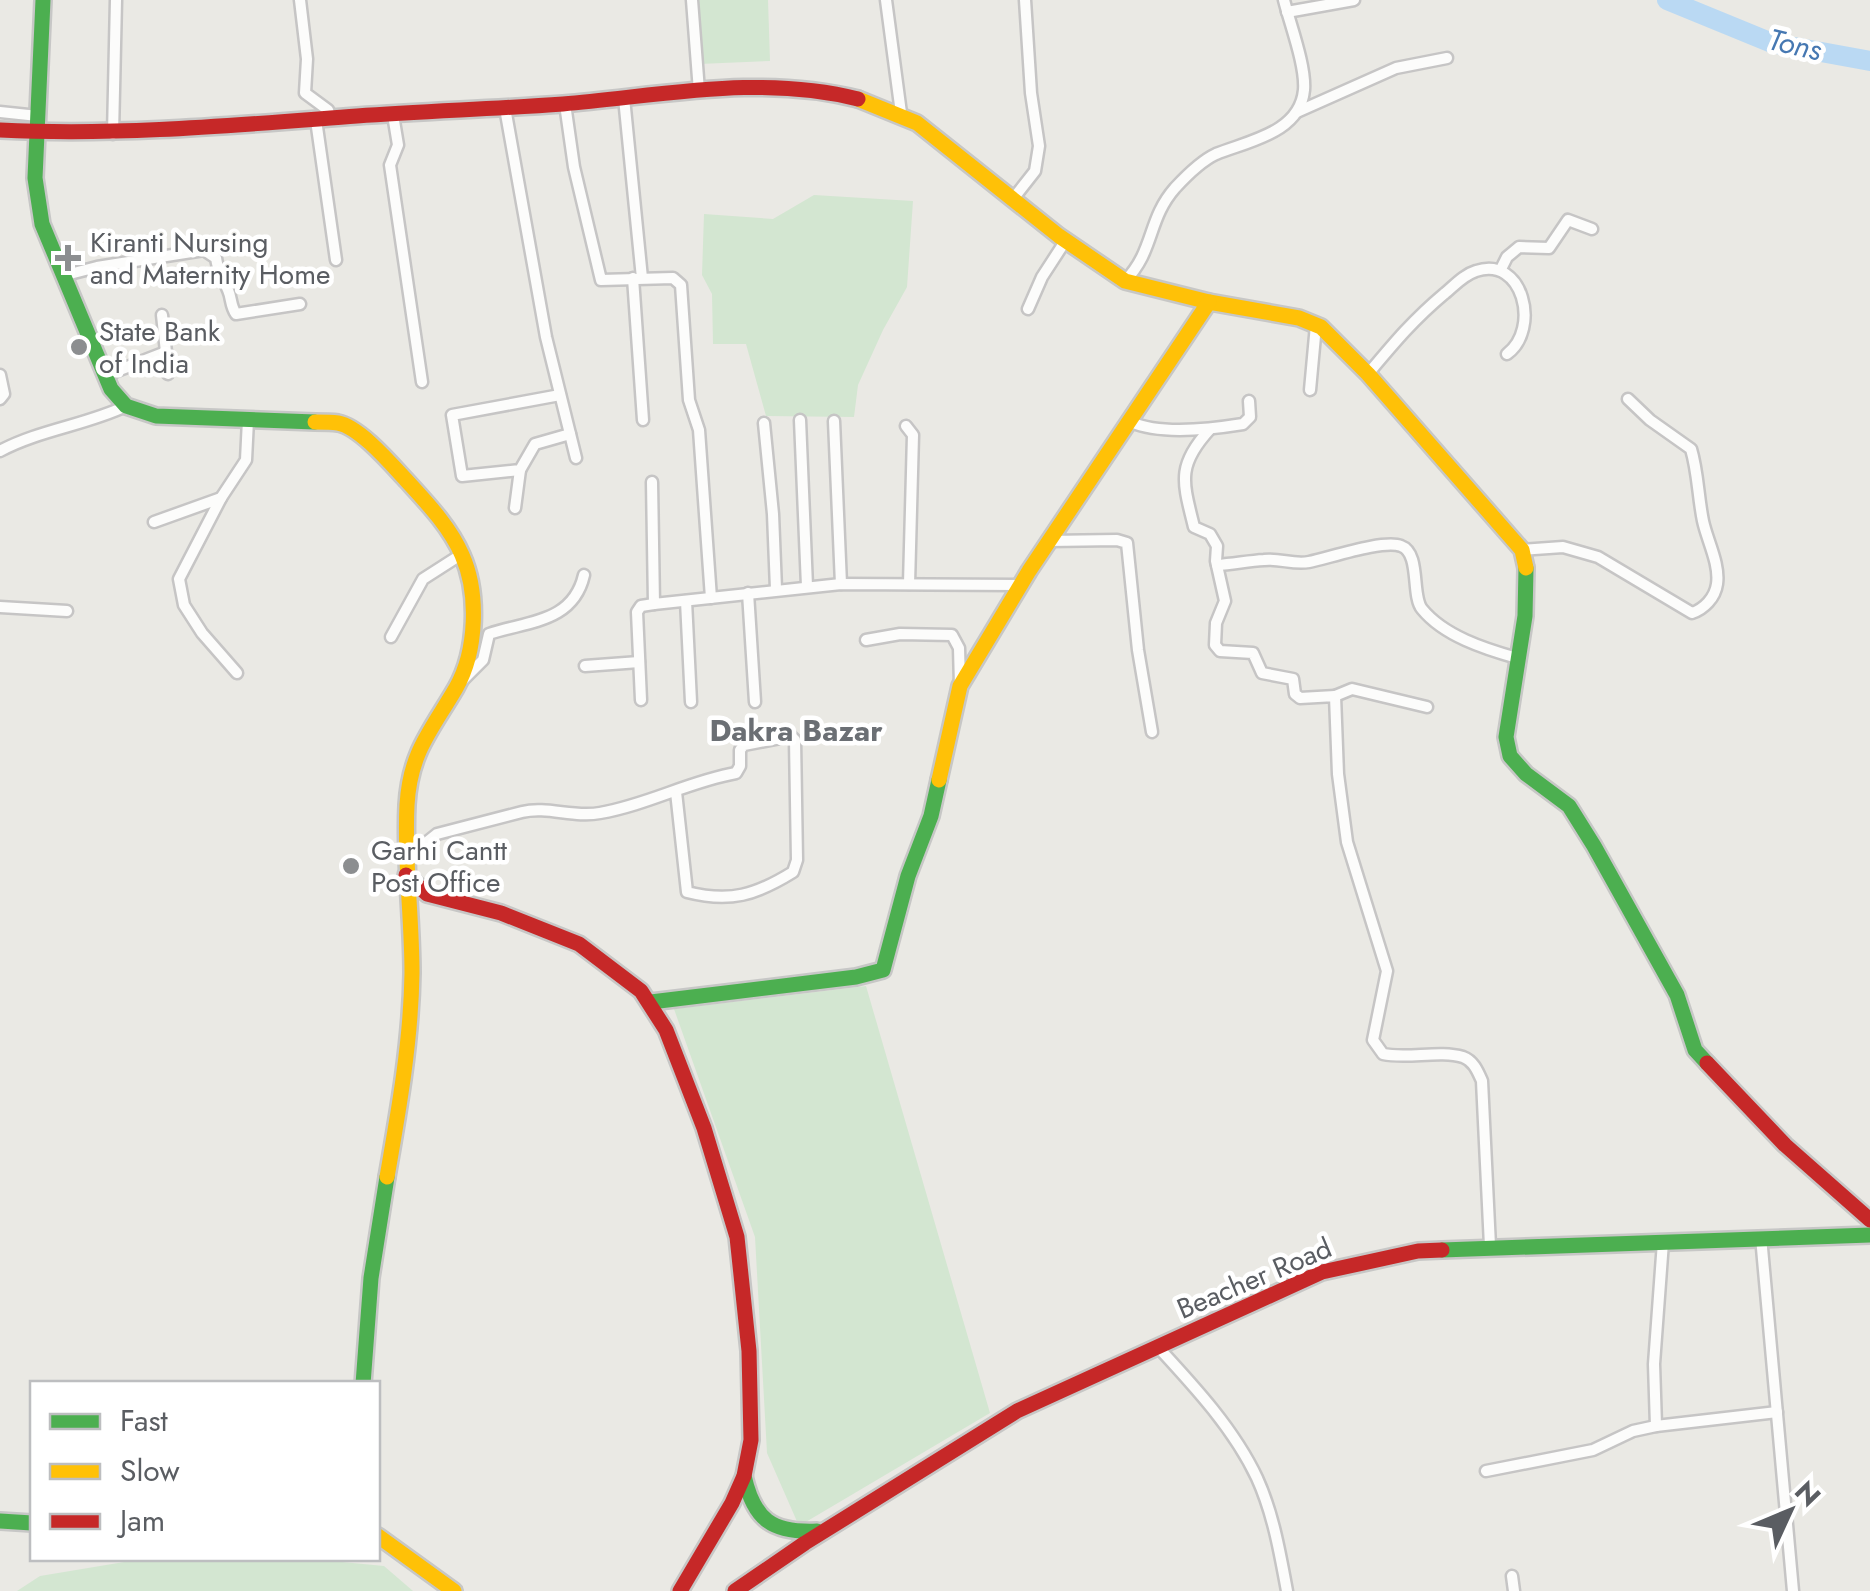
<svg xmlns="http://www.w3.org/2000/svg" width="1870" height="1591" font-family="Jost,sans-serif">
  <rect width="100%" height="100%" fill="#eae9e4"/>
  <g fill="#d3e6d1">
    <polygon points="697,0 768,0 770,61 699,64"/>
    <polygon points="814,195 913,201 907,287 883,330 858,385 854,417 766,416 746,344 713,344 712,294 702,275 704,214 773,219"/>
    <polygon points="866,986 990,1413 799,1526 767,1453 755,1237 674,1009"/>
    <polygon points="142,1559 301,1558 384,1566 413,1591 17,1591 40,1576"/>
  </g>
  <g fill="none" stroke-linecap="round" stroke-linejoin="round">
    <polyline stroke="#bad9f3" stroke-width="20" points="1667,0 1772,43 1870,61"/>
    <g stroke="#c6c5c5" stroke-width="15">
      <g id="street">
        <polyline points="300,0 307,59 305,93 328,110 331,118"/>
        <polyline points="692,0 699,91"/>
        <polyline points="886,0 901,113"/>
        <polyline points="1287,12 1354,0"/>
        <polyline points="624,98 642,278"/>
        <polyline points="565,104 574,167 601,280 673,278 681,285 689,400 699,430 711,598"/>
        <polyline points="505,108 546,337 576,458"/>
        <polyline points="0,112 38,116"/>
        <polyline points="1297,112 1396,68 1447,58"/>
        <polyline points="393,115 398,145 390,165 422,382"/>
        <polyline points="316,120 336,260"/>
        <polyline points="113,134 116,0"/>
        <polyline points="1013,199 1035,171 1039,146 1031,93 1025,0"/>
        <polyline points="1501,269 1507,257 1519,247 1549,248 1568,220 1592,229"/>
        <path d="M62,276L97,267L204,250L216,258C218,273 223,277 228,290C232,299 230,305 236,314L300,304"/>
        <polyline points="633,278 643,420"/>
        <path d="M1125,281C1155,250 1147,220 1175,188C1187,175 1201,161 1216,154C1248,141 1300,133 1304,90C1306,66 1290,24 1284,0"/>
        <polyline points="1028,309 1042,277 1066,240"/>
        <polyline points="166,352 168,374"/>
        <path d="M1368,374C1394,343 1413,320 1444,294C1454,286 1463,275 1476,271C1523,255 1541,329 1507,354"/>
        <polyline points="0,375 4,394 0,399"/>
        <polyline points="104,376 166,352 162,315"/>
        <polyline points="1310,390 1316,325"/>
        <polyline points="560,395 452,415 462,476 520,470 535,444 570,434"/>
        <polyline points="800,420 807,586"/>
        <polyline points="834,421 841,584"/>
        <path d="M1131,422C1160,435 1212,429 1243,424L1250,417L1249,401"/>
        <polyline points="764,423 773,514 776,589"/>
        <polyline points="906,426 913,435 909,584"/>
        <path d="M1210,429C1176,466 1183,482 1194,527L1210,534L1217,546L1216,561L1225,601L1216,623L1215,645L1220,651L1253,653L1262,673L1293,679L1295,694L1300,698L1335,696L1338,774L1347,842L1387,971L1373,1040L1383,1054C1408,1059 1440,1050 1463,1057C1474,1061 1478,1072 1482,1081L1490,1246"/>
        <path d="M0,451C39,430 86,425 126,406"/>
        <polyline points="652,482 654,604 841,584 1021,585"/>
        <polyline points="515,508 520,470"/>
        <polyline points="154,522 221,498"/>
        <polyline points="1049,541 1117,540 1127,543 1138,650 1152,732"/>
        <path d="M1522,550L1563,547L1598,557L1692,613C1704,609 1715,598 1717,584C1720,564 1707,540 1703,521C1698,497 1698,472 1691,449L1650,420L1628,399"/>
        <path d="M1217,565C1233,564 1248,561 1264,560C1280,558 1293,565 1309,562C1329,558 1384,539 1401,546C1421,553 1411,596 1422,609C1444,636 1485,649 1517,658"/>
        <polyline points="748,593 755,702"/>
        <polyline points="686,601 691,702"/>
        <polyline points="0,607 67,611"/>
        <polyline points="391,637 423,579 462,554"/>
        <polyline points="866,640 900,634 952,635 959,648 960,685"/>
        <polyline points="585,666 639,662"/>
        <polyline points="237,673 202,633 184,605 179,579 221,498 246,460 248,420"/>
        <path d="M461,682L483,660L489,634C527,621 573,623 584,575"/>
        <polyline points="1335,696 1352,689 1427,707"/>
        <polyline points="641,700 637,612 641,606 654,604"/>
        <path d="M407,858L437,834L522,812C547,806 574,818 600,813C647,805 690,781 736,773L740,766V750L744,745L791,736L795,740L797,860L793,872C756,895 730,903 687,892L676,792"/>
        <polyline points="1761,1237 1793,1591"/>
        <path d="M1158,1347C1194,1386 1234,1429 1257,1478C1273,1513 1280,1553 1287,1591"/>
        <polyline points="1656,1426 1654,1364 1663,1242"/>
        <polyline points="1486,1471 1593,1450 1633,1431 1656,1426 1777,1412"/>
        <polyline points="1512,1576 1514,1591"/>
      </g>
    </g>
    <g stroke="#c7c7c6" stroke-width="20">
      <g id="fast">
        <polyline points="43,0 35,178 42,224 111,389 126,406 156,416 315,422"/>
        <polyline points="1526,568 1525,616 1506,737 1510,756 1526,774 1569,806 1594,846 1677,995 1695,1050 1707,1063"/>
        <polyline points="651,1002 856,977 883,970 908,876 931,816 939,780"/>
        <polyline points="1442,1250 1870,1235"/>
        <polyline points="363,1384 371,1278 387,1177"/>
        <path d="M744,1476C754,1520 772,1533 817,1531"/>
        <polyline points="0,1521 32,1523"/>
      </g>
    </g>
    <g stroke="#c7c7c6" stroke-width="20">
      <g id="slow">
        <polyline points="858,99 917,123 1059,236 1125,281 1209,302 1299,318 1321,327 1368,374 1522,550 1526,568"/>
        <path d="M315,422C323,422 331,422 338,423C360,427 392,465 407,481C427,503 450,527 462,555C479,593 477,651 456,688C431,731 410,752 407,805C404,861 412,917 412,973C411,1041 399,1109 387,1177"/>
        <polyline points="939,780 960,686 1029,571 1209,302"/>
        <polyline points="378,1536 454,1591"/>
      </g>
    </g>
    <g stroke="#c7c7c6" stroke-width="20">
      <g id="jam">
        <path d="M0,130C120,136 238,125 357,116C426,111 494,109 563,104C660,96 761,74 858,99"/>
        <polyline points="406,875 427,894 501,913 579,944 641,991 666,1030 704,1128 737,1237 749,1351 751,1440 744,1476 732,1503 680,1591"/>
        <polyline points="1707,1063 1785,1145 1870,1220"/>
        <polyline points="735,1591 805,1543 1017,1411 1322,1272 1418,1251 1442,1250"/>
      </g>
    </g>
    <use href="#street" stroke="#fcfcfb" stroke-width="10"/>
    <use href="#fast" stroke="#4caf50" stroke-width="15"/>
    <use href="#slow" stroke="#ffc107" stroke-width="15"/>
    <use href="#jam" stroke="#c62828" stroke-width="15"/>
  </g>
  <g fill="#8c8e90" stroke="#fff" stroke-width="4">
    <path d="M63 243h10v10h10v10h-10v10h-10v-10h-10v-10h10z"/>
    <circle cx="79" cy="347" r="10"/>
    <circle cx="351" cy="866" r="10"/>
  </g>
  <g text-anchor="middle" stroke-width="9" stroke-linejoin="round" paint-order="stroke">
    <g font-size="28" fill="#5a5d62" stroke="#fff" text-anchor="start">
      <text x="90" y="252">Kiranti Nursing<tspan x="90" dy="32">and Maternity Home</tspan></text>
      <text x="99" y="341">State Bank<tspan x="99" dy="32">of India</tspan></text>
      <text x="371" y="860">Garhi Cantt<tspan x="371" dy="32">Post Office</tspan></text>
    </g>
    <g font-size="28" fill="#5a5d62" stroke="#fff">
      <text transform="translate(1254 1278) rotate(-23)" y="10">Beacher Road</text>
    </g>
    <g font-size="30" font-style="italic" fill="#4678b2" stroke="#fff">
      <text transform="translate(1795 45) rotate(13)" y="10">Tons</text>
    </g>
    <g font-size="30" font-weight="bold" fill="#6b6f74" stroke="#fff">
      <text x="796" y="741">Dakra Bazar</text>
    </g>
  </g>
  <rect x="30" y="1381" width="350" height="180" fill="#ffffff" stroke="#bdbec0" stroke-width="2.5"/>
  <rect x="50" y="1414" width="50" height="15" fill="#4caf50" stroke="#bdbec0" stroke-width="2.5"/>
  <text x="120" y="1431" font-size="30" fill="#5a5d62">Fast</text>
  <rect x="50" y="1464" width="50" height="15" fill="#ffc107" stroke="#bdbec0" stroke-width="2.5"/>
  <text x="120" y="1481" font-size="30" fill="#5a5d62">Slow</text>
  <rect x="50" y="1514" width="50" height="15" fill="#c62828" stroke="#bdbec0" stroke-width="2.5"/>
  <text x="120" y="1531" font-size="30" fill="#5a5d62">Jam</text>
  <g transform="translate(1790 1511) rotate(46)" stroke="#ffffff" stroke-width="8" paint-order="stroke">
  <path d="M0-8L18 38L0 25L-18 38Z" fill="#5a5d62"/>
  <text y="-15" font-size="28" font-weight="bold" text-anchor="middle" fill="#5a5d62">N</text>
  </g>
</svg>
